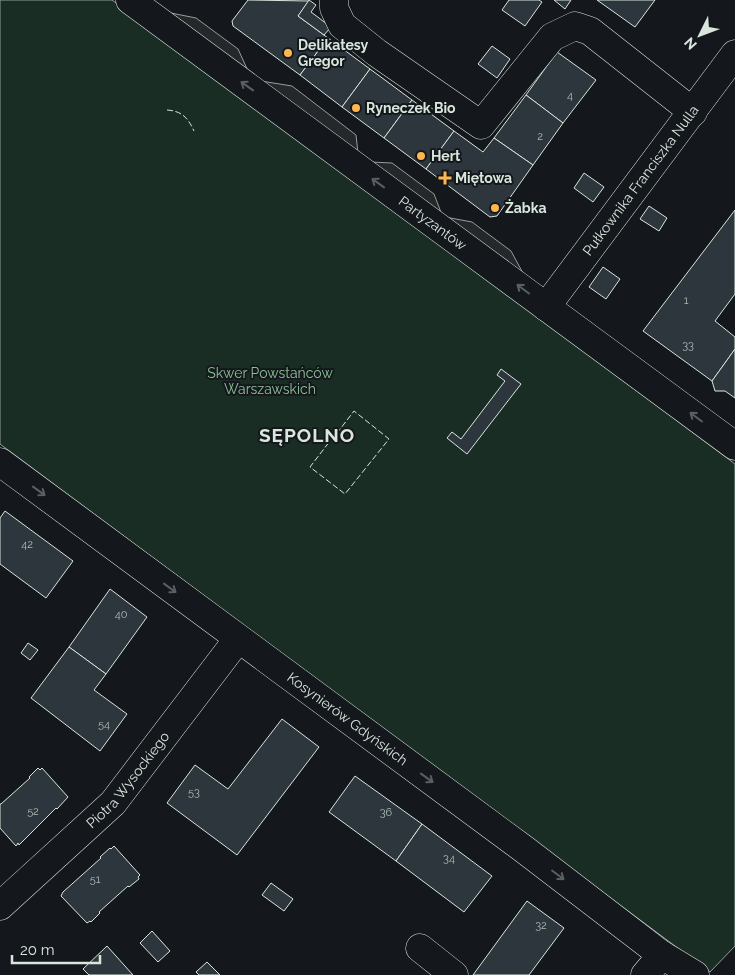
<svg xmlns="http://www.w3.org/2000/svg" width="735" height="975" font-family="Raleway,sans-serif">
  <rect width="100%" height="100%" fill="#14181c"/>
  <polygon fill="#1a2d24" stroke="#939e99" points="0,0 112,0 735,464 735,946 710,972 0,444"/>
  <g fill="#24282b" stroke="#939e99">
    <polygon points="171,13 196,18 238,49 248,71"/>
    <polygon points="261,81 292,86 356,135 358,153"/>
    <polygon points="371,162 392,163 434,194 442,215"/>
    <polygon points="445,217 472,222 511,251 524,275"/>
  </g>
  <g fill="#2c363c" stroke="#d8e6dc">
    <polygon points="248,0 309,1 298,16 328,38 300,75 233,26 232,21"/>
    <polygon points="309,0 316,5 311,12 331,27 324,35 298,16"/>
    <polygon points="509,0 539,0 542,2 525,26 502,10"/>
    <polygon points="554,0 571,0 565,9"/>
    <polygon points="597,0 655,0 635,27"/>
    <polygon points="328,38 370,69 342,107 300,75"/>
    <polygon points="492,46 510,59 497,78 478,64"/>
    <polygon points="557,52 596,80 563,123 526,95"/>
    <polygon points="370,69 412,100 384,138 342,107"/>
    <polygon points="526,95 563,123 533,165 494,138"/>
    <polygon points="412,100 454,131 426,169 384,138"/>
    <polygon points="454,131 483,152 494,138 533,165 497,216 490,217 426,169"/>
    <polygon points="584,173 604,187 593,202 574,188"/>
    <polygon points="649,206 667,218 659,231 640,219"/>
    <polygon points="735,210 735,294 715,321 735,337 735,349 712,381 643,331"/>
    <polygon points="603,267 620,279 606,299 589,287"/>
    <polygon points="735,349 735,398 725,391 715,391 712,381"/>
    <polygon points="501,369 521,384 467,454 447,438 452,432 461,439 505,381 497,375"/>
    <polygon points="5,511 73,561 46,598 0,564 0,518"/>
    <polygon points="110,589 147,617 106,674 69,647"/>
    <polygon points="28,643 38,650 30,660 21,653"/>
    <polygon points="69,647 106,674 94,690 127,714 100,751 31,698"/>
    <polygon points="282,719 319,747 237,855 167,803 195,765 228,789"/>
    <polygon points="38,768 40,770 42,768 68,797 57,809 56,808 19,845 18,843 16,846 0,828 0,804 1,804 30,778 29,777"/>
    <polygon points="355,776 422,824 396,861 329,812"/>
    <polygon points="422,824 492,876 464,912 396,861"/>
    <polygon points="114,846 140,875 138,877 139,879 129,887 128,886 99,912 100,913 91,922 90,921 87,923 61,896 63,892 101,858 100,857 110,848 111,849"/>
    <polygon points="271,883 293,899 284,911 262,895"/>
    <polygon points="527,901 564,928 529,975 473,975"/>
    <polygon points="152,931 170,951 158,962 140,943"/>
    <polygon points="107,946 133,975 89,975 83,969"/>
    <polygon points="207,962 220,975 199,975 196,972"/>
  </g>
  <g fill="none" stroke-linecap="round" stroke-linejoin="round">
    <g stroke="#d8e6dc" stroke-width="29">
      <g id="minor">
        <path id="s1" d="M130,0L735,446"/>
        <polyline points="334,0 334,8 342,25 377,53 481,125 552,37 575,26 590,31 693,112"/>
        <path id="s2" d="M546,307L735,54"/>
        <path id="s3" d="M0,462L525,850L662,955L695,975"/>
        <path id="s4" d="M0,906L113,803L238,639"/>
        <polyline points="420,948 454,975"/>
        <polyline points="645,975 662,955"/>
      </g>
    </g>
    <use href="#minor" stroke="#14181c" stroke-width="28"/>
    <g stroke="#d8e6dc" stroke-width="1" stroke-dasharray="6 2.5" stroke-linecap="butt">
      <path d="M167,110C182,111 188,118 194,131"/>
      <polyline points="325,437 330,441 310,467 345,494 389,439 354,411 334,437 329,433"/>
    </g>
  </g>
  <defs><path id="oneway-shaft" d="M-6 0H5M1.5-3L5.5 0L1.5 3" fill="none" stroke-width="1.6" stroke-linecap="round" stroke-linejoin="round" transform="scale(1.25)"/></defs>
  <g stroke="#59605f">
    <use href="#oneway-shaft" transform="translate(247 86) rotate(-144)"/>
    <use href="#oneway-shaft" transform="translate(378 183) rotate(-144)"/>
    <use href="#oneway-shaft" transform="translate(523 289) rotate(-143)"/>
    <use href="#oneway-shaft" transform="translate(696 417) rotate(-143)"/>
    <use href="#oneway-shaft" transform="translate(39 491) rotate(36)"/>
    <use href="#oneway-shaft" transform="translate(170 588) rotate(36)"/>
    <use href="#oneway-shaft" transform="translate(427 778) rotate(36)"/>
    <use href="#oneway-shaft" transform="translate(558 875) rotate(37)"/>
  </g>
  <g fill="#ffb74d" stroke="#14181c" stroke-width="2">
    <circle cx="288" cy="53" r="5"/>
    <circle cx="356" cy="108" r="5"/>
    <circle cx="421" cy="156" r="5"/>
    <path d="M442.5 170.5h5v5h5v5h-5v5h-5v-5h-5v-5h5z"/>
    <circle cx="495" cy="208" r="5"/>
  </g>
  <g text-anchor="middle" stroke-width="4" stroke-linejoin="round" paint-order="stroke">
    <g font-size="11" fill="#adbab4">
      <text x="570" y="99">4</text>
      <text x="540" y="140">2</text>
      <text x="686" y="304">1</text>
      <text x="688" y="349">33</text>
      <text x="27" y="548">42</text>
      <text x="121" y="618">40</text>
      <text x="104" y="728">54</text>
      <text x="194" y="796">53</text>
      <text x="33" y="815">52</text>
      <text x="386" y="816">36</text>
      <text x="449" y="862">34</text>
      <text x="95" y="883">51</text>
      <text x="541" y="929">32</text>
    </g>
    <g font-size="14" font-weight="bold" fill="#d8e6dc" stroke="#14181c" text-anchor="start">
      <text x="298" y="50">Delikatesy<tspan x="298" dy="16">Gregor</tspan></text>
      <text x="366" y="113">Ryneczek Bio</text>
      <text x="431" y="161">Hert</text>
      <text x="455" y="183">Miętowa</text>
      <text x="505" y="213">Żabka</text>
    </g>
    <g font-size="14" fill="#d8e6dc" stroke="#14181c">
      <text dy="5" stroke="none"><textPath href="#s2" startOffset="158">Pułkownika Franciszka Nulla</textPath></text>
      <text dy="5" stroke="none"><textPath href="#s1" startOffset="376">Partyzantów</textPath></text>
      <text dy="5" stroke="none"><textPath href="#s3" startOffset="432">Kosynierów Gdyńskich</textPath></text>
      <text dy="5" stroke="none"><textPath href="#s4" startOffset="180">Piotra Wysockiego</textPath></text>
    </g>
    <g font-size="14" fill="#8ac095" stroke="#14181c">
      <text x="270" y="378">Skwer Powstańców<tspan x="270" dy="16">Warszawskich</tspan></text>
    </g>
    <g font-size="19" font-weight="bold" letter-spacing="1" fill="#d8e6dc" stroke="#14181c">
      <text x="307" y="442">SĘPOLNO</text>
    </g>
  </g>
  <g transform="translate(700 35) rotate(228)" stroke="#14181c" stroke-width="4" paint-order="stroke">
  <path d="M0-4L9 19L0 12L-9 19Z" fill="#d8e6dc"/>
  <text y="-8" font-size="14" font-weight="bold" text-anchor="middle" fill="#d8e6dc">N</text>
  </g>
  <path d="M12 955v8h88v-8" fill="none" stroke="#d8e6dc" stroke-width="2.5"/>
  <text x="20" y="955" font-size="15" fill="#d8e6dc" stroke="#14181c" stroke-width="4" paint-order="stroke">20 m</text>
</svg>
